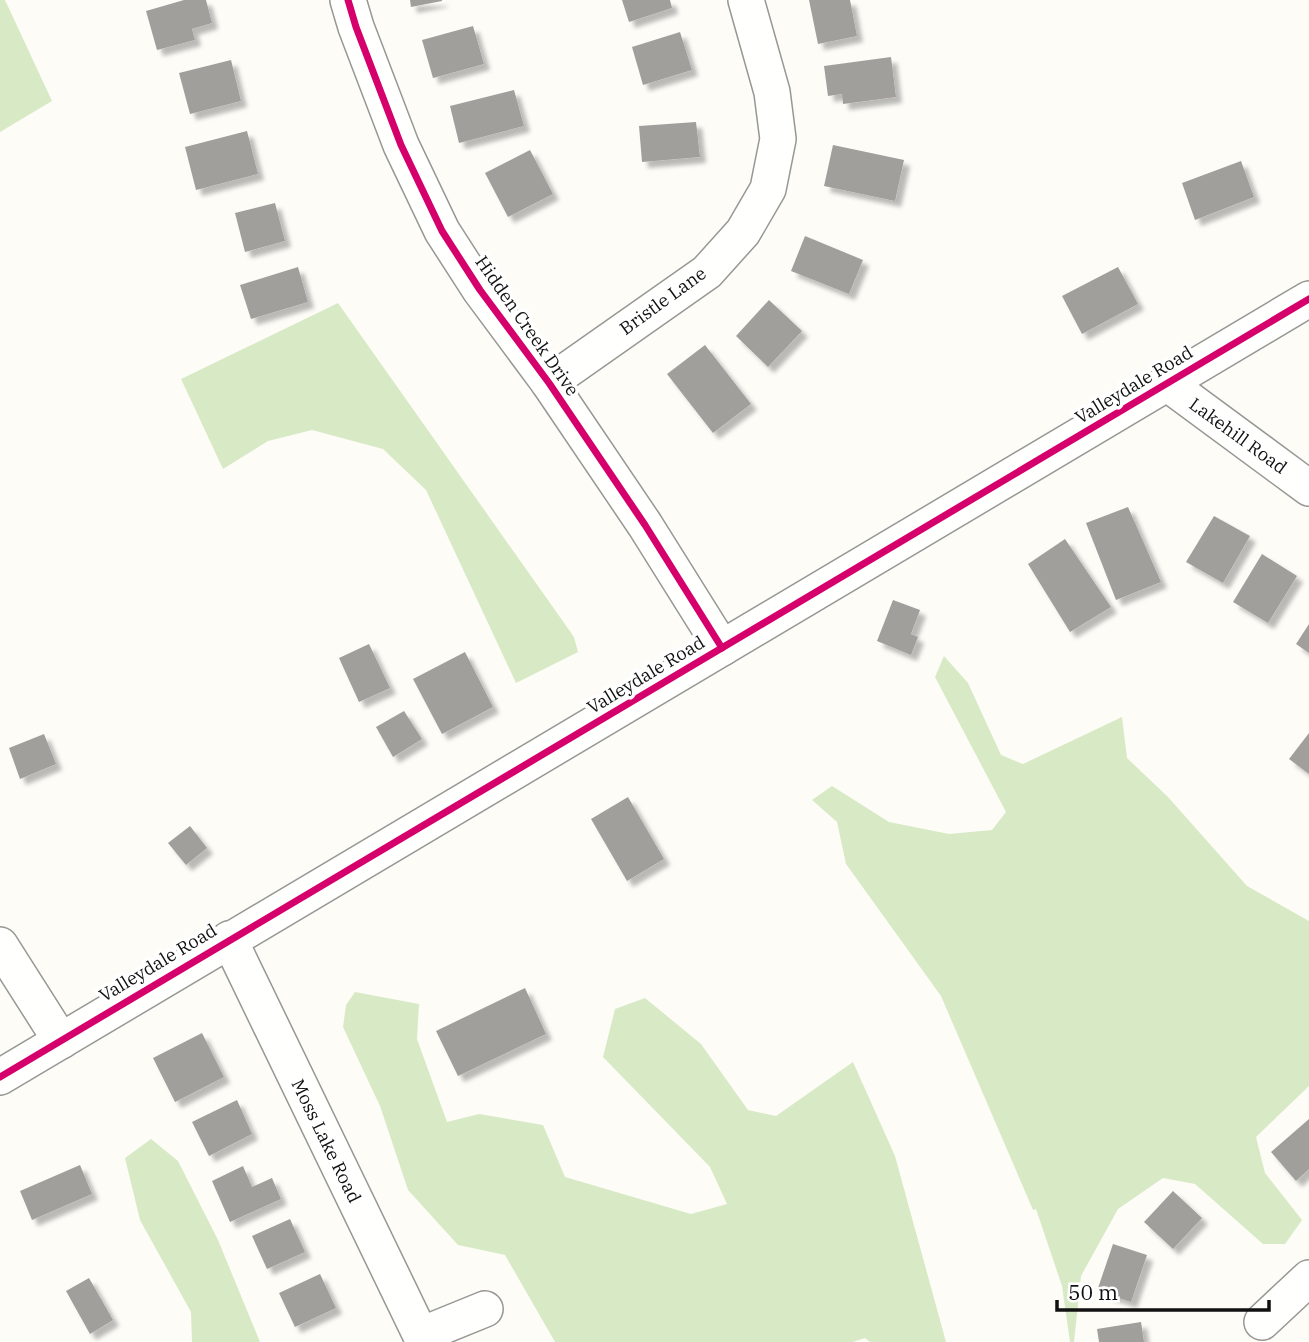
<svg xmlns="http://www.w3.org/2000/svg" width="1309" height="1342" font-family="'IBM Plex Serif',serif">
  <defs>
    <filter id="shadow"><feDropShadow dx="6" dy="6" stdDeviation="2" flood-color="#0004"/></filter>
  </defs>
  <rect width="100%" height="100%" fill="#fdfcf7"/>
  <g fill="#d8eac5">
    <polygon points="0,0 5,0 52,101 0,132"/>
    <polygon points="338,303 574,637 578,652 516,683 426,490 383,449 312,430 268,441 223,469 181,379"/>
    <polygon points="944,656 968,683 1001,755 1023,764 1122,717 1127,758 1168,797 1247,886 1309,921 1309,1086 1256,1137 1265,1173 1302,1220 1285,1244 1263,1244 1195,1184 1163,1178 1118,1209 1081,1276 1074,1342 1070,1342 1062,1286 1036,1209 1033,1210 941,996 846,864 837,822 812,800 832,786 889,822 949,834 992,830 1006,812 935,677"/>
    <polygon points="355,992 419,1004 417,1039 447,1122 479,1114 543,1125 565,1177 691,1214 727,1204 710,1167 603,1057 615,1009 645,998 701,1044 748,1110 776,1116 853,1062 895,1156 946,1342 870,1342 865,1338 853,1342 555,1342 505,1255 458,1245 408,1190 380,1106 343,1027 346,1005"/>
    <polygon points="151,1139 178,1161 218,1240 260,1342 192,1342 191,1312 140,1220 125,1158"/>
  </g>
  <g fill="#a19f9c" filter="url(#shadow)">
    <polygon points="184,0 206,0 212,23 192,29 195,40 157,50 146,11"/>
    <polygon points="410,0 442,0 442,1 411,7"/>
    <polygon points="622,0 670,0 672,8 629,22"/>
    <polygon points="809,0 850,0 857,36 818,44"/>
    <polygon points="473,26 484,64 433,78 422,40"/>
    <polygon points="680,32 692,70 643,85 632,47"/>
    <polygon points="891,57 896,97 843,104 842,94 828,96 824,66"/>
    <polygon points="231,60 241,101 190,114 179,73"/>
    <polygon points="514,90 524,126 459,143 450,106"/>
    <polygon points="696,122 700,157 642,162 639,126"/>
    <polygon points="247,131 258,174 196,190 185,147"/>
    <polygon points="833,145 904,160 895,201 824,186"/>
    <polygon points="530,150 553,194 508,217 485,173"/>
    <polygon points="1241,161 1254,197 1195,220 1182,183"/>
    <polygon points="275,203 285,241 245,252 235,213"/>
    <polygon points="805,236 863,260 849,294 791,271"/>
    <polygon points="298,267 308,302 251,319 240,285"/>
    <polygon points="1118,267 1138,304 1082,334 1062,296"/>
    <polygon points="769,300 802,331 768,367 736,336"/>
    <polygon points="705,345 751,404 713,433 667,374"/>
    <polygon points="1128,507 1161,582 1116,600 1086,523"/>
    <polygon points="1214,516 1250,536 1223,583 1186,562"/>
    <polygon points="1065,539 1111,607 1070,632 1028,564"/>
    <polygon points="1262,554 1297,576 1268,623 1233,602"/>
    <polygon points="893,600 920,610 911,634 918,637 911,655 877,641"/>
    <polygon points="1309,624 1309,653 1296,644"/>
    <polygon points="369,644 390,688 359,702 339,658"/>
    <polygon points="465,652 493,707 442,734 413,679"/>
    <polygon points="404,711 422,739 393,757 376,727"/>
    <polygon points="1309,733 1309,774 1289,759"/>
    <polygon points="44,734 56,764 20,779 9,748"/>
    <polygon points="628,797 664,859 627,881 591,819"/>
    <polygon points="190,826 207,848 186,865 168,843"/>
    <polygon points="525,988 546,1034 458,1076 436,1031"/>
    <polygon points="202,1033 224,1077 175,1102 153,1058"/>
    <polygon points="237,1100 252,1134 209,1156 192,1122"/>
    <polygon points="1309,1119 1309,1169 1296,1181 1271,1152"/>
    <polygon points="80,1165 92,1194 32,1220 20,1191"/>
    <polygon points="243,1166 252,1187 272,1178 281,1199 230,1222 212,1181"/>
    <polygon points="1173,1191 1202,1218 1173,1249 1144,1222"/>
    <polygon points="290,1219 305,1252 267,1269 252,1236"/>
    <polygon points="1113,1244 1147,1255 1131,1302 1097,1291"/>
    <polygon points="320,1274 336,1308 295,1327 279,1293"/>
    <polygon points="89,1278 113,1320 90,1334 66,1291"/>
    <polygon points="1141,1322 1144,1342 1099,1342 1097,1329"/>
  </g>
  <g fill="none" stroke-linecap="round" stroke-linejoin="round">
    <g stroke="#979795" stroke-width="38">
      <g id="minor">
        <polyline points="348,0 356,27 401,145 442,231 480,290 549,383 645,525 722,648"/>
        <polyline points="549,383 707,272 743,232 768,189 778,139 772,92 746,0"/>
        <polyline points="1168,384 1309,488"/>
        <polyline points="229,939 424,1342"/>
        <polyline points="0,945 61,1041"/>
        <path d="M0,1077C435,816 874,561 1309,299"/>
        <polyline points="1262,1322 1309,1278"/>
        <polyline points="421,1335 485,1309"/>
      </g>
    </g>
    <use href="#minor" stroke="#fffffe" stroke-width="35"/>
    <g stroke="#fff" stroke-width="11">
      <g id="cycleway">
        <polyline points="348,0 356,27 401,145 442,231 480,290 549,383 645,525 722,648"/>
        <path d="M0,1077C435,816 874,561 1309,299"/>
      </g>
    </g>
    <use href="#cycleway" stroke="#d6006c" stroke-width="7"/>
  </g>
  <g text-anchor="middle" stroke-width="7" stroke-linejoin="round" paint-order="stroke">
    <g font-size="18" fill="#111" stroke="#fff">
      <text transform="translate(663 301) rotate(-36)" y="6">Bristle Lane</text>
      <text transform="translate(527 326) rotate(55)" y="6">Hidden Creek Drive</text>
      <text transform="translate(1134 385) rotate(-31)" y="6">Valleydale Road</text>
      <text transform="translate(1238 436) rotate(36)" y="6">Lakehill Road</text>
      <text transform="translate(646 675) rotate(-31)" y="6">Valleydale Road</text>
      <text transform="translate(158 963) rotate(-31)" y="6">Valleydale Road</text>
      <text transform="translate(326 1141) rotate(64)" y="6">Moss Lake Road</text>
    </g>
  </g>
  <path d="M1057 1300v10h212v-10" fill="none" stroke="#111111" stroke-width="3.5"/>
  <text x="1068" y="1300" font-size="21" fill="#111111" stroke="#ffffff" stroke-width="5" paint-order="stroke">50 m</text>
</svg>
